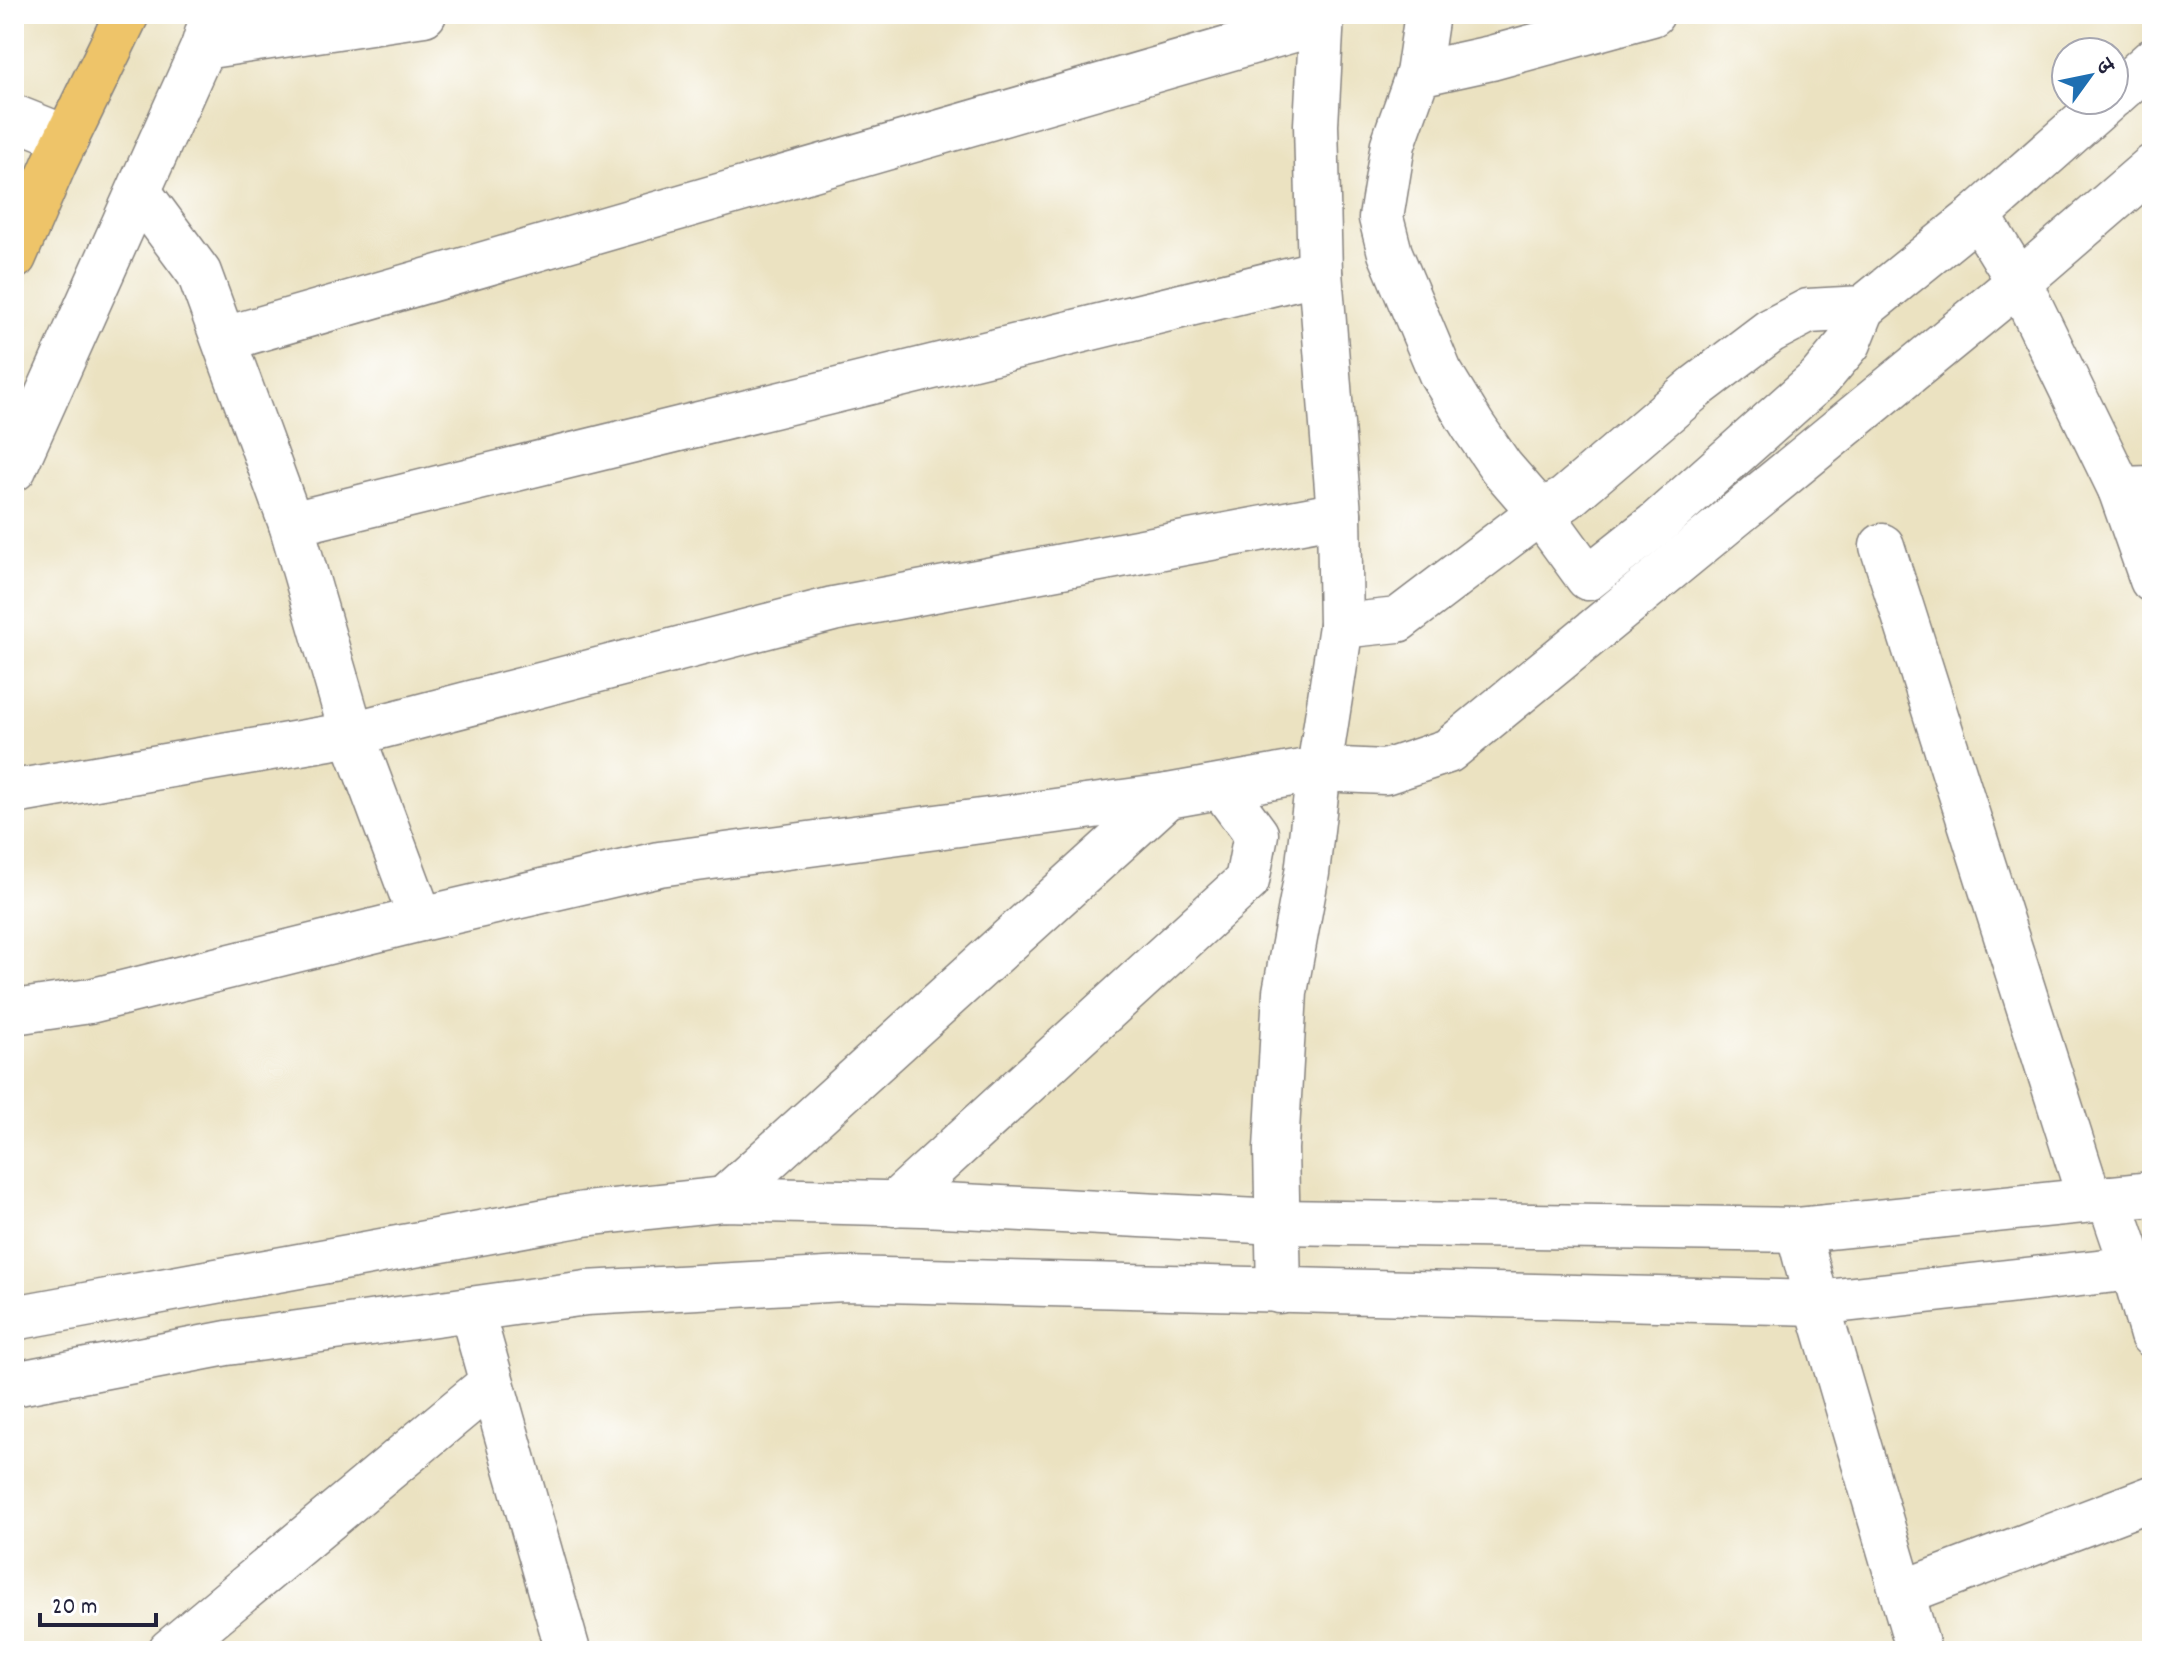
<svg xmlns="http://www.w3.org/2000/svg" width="2166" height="1665" font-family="Dekko,'Playpen Sans Deva',sans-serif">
  <rect width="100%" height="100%" fill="#fff"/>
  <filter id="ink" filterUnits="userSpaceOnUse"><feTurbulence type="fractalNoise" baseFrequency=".0125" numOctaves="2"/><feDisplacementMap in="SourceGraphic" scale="16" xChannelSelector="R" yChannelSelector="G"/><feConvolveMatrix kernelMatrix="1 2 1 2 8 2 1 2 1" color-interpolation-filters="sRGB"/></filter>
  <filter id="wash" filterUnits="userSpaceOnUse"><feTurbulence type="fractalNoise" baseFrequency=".006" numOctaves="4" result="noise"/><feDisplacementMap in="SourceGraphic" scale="32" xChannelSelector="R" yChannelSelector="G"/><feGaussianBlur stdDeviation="1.8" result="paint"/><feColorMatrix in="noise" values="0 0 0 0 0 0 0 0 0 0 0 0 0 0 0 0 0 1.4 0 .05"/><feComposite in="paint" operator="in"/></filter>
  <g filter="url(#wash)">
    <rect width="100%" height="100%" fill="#ebe2c1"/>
  </g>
  <g filter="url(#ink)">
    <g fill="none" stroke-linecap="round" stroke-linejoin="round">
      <g stroke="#86827e" stroke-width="47">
        <g id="minor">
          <polyline points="1652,14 1491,58 1418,74 1393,144 1381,218 1390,253 1440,372 1473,426 1501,467 1540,512 1588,578 1655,525 1819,379 1849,343 1863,308"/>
          <polyline points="203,47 424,14"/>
          <polyline points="1418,74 1427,14"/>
          <polyline points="2114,95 2152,61"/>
          <polyline points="14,117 67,138"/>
          <polyline points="139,192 199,273 291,524"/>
          <polyline points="1978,215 2019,282 2120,489"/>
          <polyline points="225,339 1321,22"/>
          <polyline points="14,469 203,47 213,14"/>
          <polyline points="2152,488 2120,489 2152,580"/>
          <polyline points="1882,546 2090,1200"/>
          <polyline points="1341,626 1398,620 1540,512 1565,499 1696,387 1770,331 1808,311 1863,308 1978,215 2108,100"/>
          <polyline points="14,792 352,734 833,609 1339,514"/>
          <polyline points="421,919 352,734 291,524 1320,272"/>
          <polyline points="14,1012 90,1001 421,919 659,864 1168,796 1319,769 1385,772 1448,751 2019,282 2152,167"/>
          <polyline points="2109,1198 2133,1268 2152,1335"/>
          <polyline points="724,1199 1168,796"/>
          <polyline points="894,1204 1247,881 1256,834 1222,788"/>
          <polyline points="1798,1230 1817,1303 1919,1651"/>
          <polyline points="1279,1291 1276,1149 1285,992 1307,873 1319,769 1341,626 1339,514 1320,272 1316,125 1322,14"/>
          <polyline points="471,1309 568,1651"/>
          <polyline points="14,1318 584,1214 724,1199 923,1204 1278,1222 1798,1230 2152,1194"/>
          <polyline points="14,1384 227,1343 586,1293 844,1279 1817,1303 2152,1266"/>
          <polyline points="1902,1593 2152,1498"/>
          <polyline points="170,1651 490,1384"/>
        </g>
      </g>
      <g stroke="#86827e" stroke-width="47">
        <polyline id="major" points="14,257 55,162 127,14"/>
      </g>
      <use href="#minor" stroke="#fff" stroke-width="44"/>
      <use href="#major" stroke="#eec469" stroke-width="44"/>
    </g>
  </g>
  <rect width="2166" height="1665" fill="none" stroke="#fff" stroke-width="48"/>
  <g transform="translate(2090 76) rotate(57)"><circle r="38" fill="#ffffff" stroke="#a7a7b1" stroke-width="2"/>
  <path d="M0-6L14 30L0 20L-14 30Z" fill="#1f6fb2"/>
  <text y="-12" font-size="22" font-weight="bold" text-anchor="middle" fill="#22223b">उ</text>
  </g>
  <path d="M40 1613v12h116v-12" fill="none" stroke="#22223b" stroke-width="4"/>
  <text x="52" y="1613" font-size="24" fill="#22223b" stroke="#ffffff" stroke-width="6" paint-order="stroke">20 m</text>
</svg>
